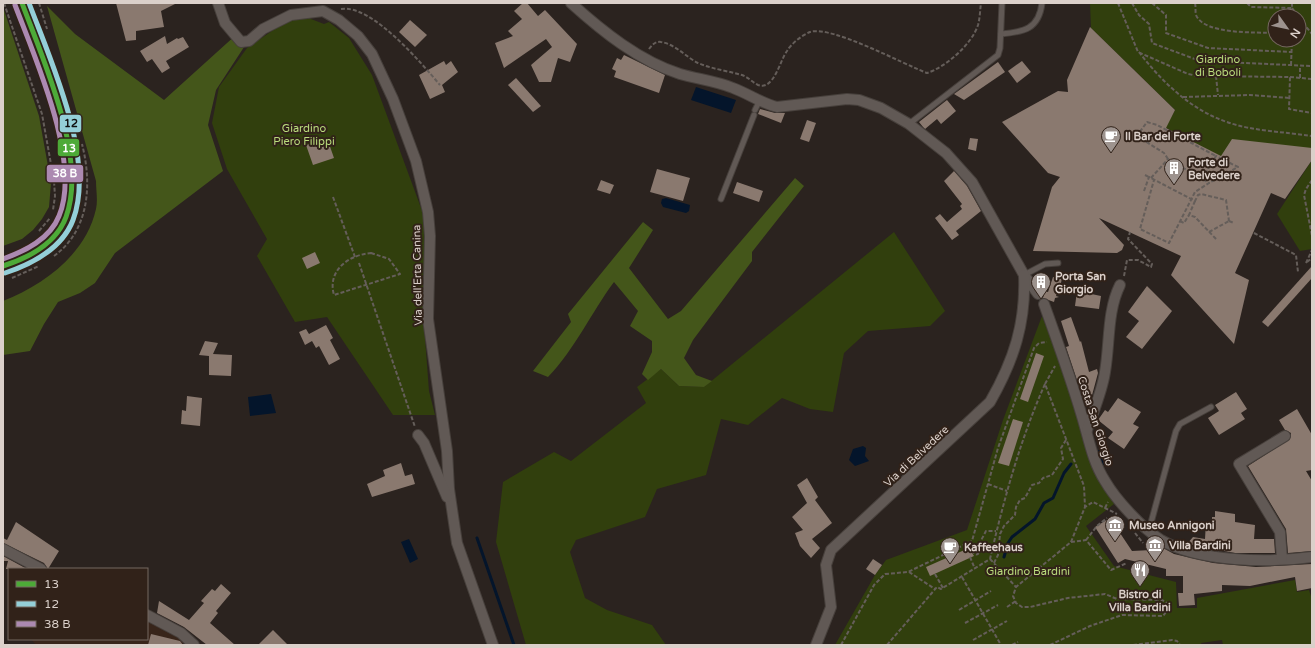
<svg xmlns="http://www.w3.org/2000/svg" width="1315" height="648" font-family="'Varela Round',sans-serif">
  <rect width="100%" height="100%" fill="#2b231f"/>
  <polygon fill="#38251a" points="147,618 182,639 183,644 187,645 36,645 31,639 147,639"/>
  <g fill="#313f0d" fill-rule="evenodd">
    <path d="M1090,3H1312V148L1237,165L1157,123L1172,116L1175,110L1091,28ZM1275,16H1299V40H1275Z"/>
    <polygon points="308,16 311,19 324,24 329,22 349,38 372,75 424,216 424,325 429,391 435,415 393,415 327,317 295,322 257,256 267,239 227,169 212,123 219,87 247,48 288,20"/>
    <polygon points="1312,160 1312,249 1300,251 1277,214"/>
    <polygon points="894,232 945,311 930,326 868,331 844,353 833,412 810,409 782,398 748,425 721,419 706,475 657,489 645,517 576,540 570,552 585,598 607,610 652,625 666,645 526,645 496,542 503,482 554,452 571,461 646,403 637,387 661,369 679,386 704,387"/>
    <polygon points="1042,316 1114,504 1086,526 1114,566 1176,582 1177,608 1197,608 1197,598 1295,580 1297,592 1309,590 1312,599 1312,645 1223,645 1222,640 1201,643 1202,645 835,645 875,575 886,560 967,530 1003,420"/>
  </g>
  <g fill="#44561a">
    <path d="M47,6L75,34L164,100L237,34L246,44L216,90L208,125L223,171L115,253L95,283L80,293L58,302L44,324L30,351L3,355V301C44,285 86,254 96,209C98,200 96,190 96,181Z"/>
    <polygon points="3,7 39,116 51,183 49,207 42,219 33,230 22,239 3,246"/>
    <path d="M795,178L804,186L752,252V261L693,340L684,358L696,375L712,381L704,387L679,386L661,369L648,380L642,374L652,352V341L630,326L638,311L614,282C591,313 575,349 548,377L533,371L571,322L568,314L643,222L653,230L629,268L668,319L681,311Z"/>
  </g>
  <g fill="#04152b">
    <polygon points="696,87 736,100 731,113 691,100"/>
    <polygon points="666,198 690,205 689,211 686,213 663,207 661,203 662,199"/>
    <polygon points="271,394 276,413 250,416 248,397"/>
    <polygon points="863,446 866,448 865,456 869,461 855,466 849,460 853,449"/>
    <polygon points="1102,449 1111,462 1103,465 1097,451"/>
    <polygon points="409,539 418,559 410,563 401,542"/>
  </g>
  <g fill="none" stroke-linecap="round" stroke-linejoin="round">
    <g stroke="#04152b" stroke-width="3">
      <polyline points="477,538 514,645"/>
      <polyline points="1004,557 1008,543 1012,537 1035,519 1044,503 1053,498 1064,473 1071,464"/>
    </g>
  </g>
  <g fill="#8a796f">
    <polygon points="116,3 177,3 161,11 164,27 136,31 136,40 126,41"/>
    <polygon points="523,3 527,3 538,16 545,10 577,44 570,62 558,58 551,82 539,82 531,65 552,47 546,39 504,68 495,43 513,36 508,31 522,19 514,11"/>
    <polygon points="410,20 427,35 415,47 399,32"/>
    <polygon points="1090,27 1175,110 1166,128 1221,156 1232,139 1312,148 1312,160 1285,199 1271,193 1235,273 1249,280 1234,344 1171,275 1181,256 1099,218 1124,245 1122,250 1117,253 1033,251 1052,187 1060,177 1048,173 1002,122 1058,91 1068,92 1067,80"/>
    <polygon points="165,36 167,44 177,38 178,39 183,37 189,47 166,61 170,68 162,73 152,59 147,62 140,51"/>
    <polygon points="624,55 665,75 659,93 614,77 616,71 612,69 617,58 621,60"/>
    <polygon points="444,61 446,65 451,61 458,72 442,85 445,92 430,99 419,75"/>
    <polygon points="1022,61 1031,72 1017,83 1008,71"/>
    <polygon points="998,62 1005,72 964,100 954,94"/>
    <polygon points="516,78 541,106 533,112 508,85"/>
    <polygon points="947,100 956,111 941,124 937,119 925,129 923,127 919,122"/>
    <polygon points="760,109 775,113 785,113 781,123 758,114"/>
    <polygon points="807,120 816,123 809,142 800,139"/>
    <polygon points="327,138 334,158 313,165 306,145"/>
    <polygon points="970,138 978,139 976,151 968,149"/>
    <polygon points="657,169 690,178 683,201 650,192"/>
    <polygon points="954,171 967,186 981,211 956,231 959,235 952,240 935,218 940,214 947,222 962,209 960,206 962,204 944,181"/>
    <polygon points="601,180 614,185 610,194 597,190"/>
    <polygon points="737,182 763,191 759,202 733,193"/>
    <polygon points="315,252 320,263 307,269 302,258"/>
    <polygon points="1312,266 1312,278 1268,327 1262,322"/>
    <polygon points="1053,277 1062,278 1059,293 1057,293 1056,296 1059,297 1055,298 1054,302 1043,298 1044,291 1048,292"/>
    <polygon points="1147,286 1172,311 1142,349 1126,337 1139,321 1128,312"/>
    <polygon points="1077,291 1101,296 1099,309 1075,306"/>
    <polygon points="1071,317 1080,342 1081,341 1089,372 1097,369 1098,373 1091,399 1084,401 1066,347 1069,346 1061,321"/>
    <polygon points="326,325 333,338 330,340 340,359 329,365 319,346 316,348 312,341 305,345 299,332 306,329 309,334"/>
    <polygon points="205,341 218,343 213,354 232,355 231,376 209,375 209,356 199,355"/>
    <polygon points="1036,353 1044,356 1028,402 1020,399"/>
    <polygon points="1236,392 1247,409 1241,413 1245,419 1219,435 1208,418 1219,411 1215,405"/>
    <polygon points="187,396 202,398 200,426 181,424 182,410 186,411"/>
    <polygon points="1118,398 1141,412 1133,424 1139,427 1124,449 1108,438 1113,432 1098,420 1105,410 1108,412"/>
    <polygon points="1297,409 1312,435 1312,470 1306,471 1312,481 1312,551 1288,553 1286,529 1248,466 1290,439 1291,433 1285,430 1279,420"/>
    <polygon points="1013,419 1023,422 1009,466 998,463"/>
    <polygon points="401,463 405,476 412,474 415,484 372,497 367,484 385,476 383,470"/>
    <polygon points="807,478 818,497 815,500 832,523 812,539 820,548 811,558 800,546 795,533 803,530 792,517 807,503 797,485"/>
    <polygon points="1215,511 1235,514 1235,522 1255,525 1254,539 1274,539 1275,553 1235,553 1187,544 1193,537 1205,539 1206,522 1212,523 1212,517 1215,517"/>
    <polygon points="1110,518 1132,551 1152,550 1154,543 1174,554 1213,563 1256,567 1312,564 1312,588 1297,591 1295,577 1250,586 1222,585 1222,591 1194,594 1195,605 1179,606 1178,593 1183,593 1183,576 1166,576 1166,569 1125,559 1118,563 1095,527"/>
    <polygon points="16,522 59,551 48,569 44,563 3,543 3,538 7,540"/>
    <polygon points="969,548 974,556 930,576 926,567"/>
    <polygon points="3,556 27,569 6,569 8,561 3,561"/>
    <polygon points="873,559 882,565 875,575 866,569"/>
    <polygon points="221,584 231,593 216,611 218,613 210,623 235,645 207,645 184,627 157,613 159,601 189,620 204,603 201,601 212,589 215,591"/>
    <polygon points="273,630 288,645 258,645"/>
    <polygon points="151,634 180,641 183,645 148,645"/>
  </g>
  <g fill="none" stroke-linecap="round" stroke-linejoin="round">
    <g stroke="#47403c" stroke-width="7">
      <g id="lane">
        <path d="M1001,34C1024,32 1039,29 1042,3"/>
        <polyline points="755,110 759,102"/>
        <polyline points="909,124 998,55 1000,48 1002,3"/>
        <polyline points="721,199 754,115"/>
        <polyline points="1024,275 1045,264 1058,263"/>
        <polyline points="1149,530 1176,431 1180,424 1211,407"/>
      </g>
    </g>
    <g stroke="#47403c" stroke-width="12">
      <g id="street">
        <polyline points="218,3 225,23 241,42 249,41 263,29 291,15 323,11 339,20 358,36 372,54 393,99 416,161 428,212 430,236 428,319 447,451 449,489 457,543 493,645"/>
        <path d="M571,3C602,31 639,61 680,74C697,79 716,81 733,88C749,94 761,103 777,107L847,99L859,100L881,108L909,124L946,153L972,182L1024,275L1038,294"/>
        <path d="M1044,304C1057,340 1070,376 1081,413C1088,435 1092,461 1105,481C1116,500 1142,528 1161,540C1198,562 1270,563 1312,557"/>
        <path d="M1087,430C1093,412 1102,392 1105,372C1110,343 1107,311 1120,285"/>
        <polyline points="418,435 424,443 447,497"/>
        <polyline points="3,549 41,569"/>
        <polyline points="1282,559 1280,532 1239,464 1285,436"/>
        <polyline points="147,615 181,633 194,645"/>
        <path d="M816,645L831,607L826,565L831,550L990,402C1014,360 1026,323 1024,275"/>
      </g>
    </g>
    <g stroke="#47403c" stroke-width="18">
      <path id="primary" d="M3,266C30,258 54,244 66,218C90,166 40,55 22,3"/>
    </g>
    <g stroke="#655e5a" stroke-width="2" stroke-dasharray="4 2" stroke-linecap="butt">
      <polyline points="4,3 42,114 54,181 55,196 53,210"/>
      <polyline points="39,3 47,29"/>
      <polyline points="1118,3 1138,52 1188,74 1198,76 1290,77 1289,109 1312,113"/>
      <polyline points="1132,3 1139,15 1149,24 1152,43 1200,61 1312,66"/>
      <polyline points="1152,3 1166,15 1166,33 1208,48 1291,52"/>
      <path d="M1195,3C1196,7 1195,11 1196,15C1204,35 1257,32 1275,33"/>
      <polyline points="1247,3 1251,7 1292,8 1292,3"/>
      <polyline points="1292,8 1298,16"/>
      <path d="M341,9C372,4 422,64 440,85"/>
      <polyline points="1292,16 1292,9"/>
      <polyline points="1299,18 1312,34"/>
      <path d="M649,49C652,45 655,41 661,42C675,44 686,57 698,63C712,69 728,71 742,75C748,77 752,82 758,85C774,91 780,60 787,51C791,44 802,35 810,32C831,25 903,64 927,73C946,67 972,44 978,25C980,18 980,10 981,3"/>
      <path d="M1139,52C1161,81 1191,110 1227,122C1251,131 1286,132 1312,136"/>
      <polyline points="1291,65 1292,40"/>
      <polyline points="1216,76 1218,95"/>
      <polyline points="1290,77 1312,79"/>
      <polyline points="1300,78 1300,66"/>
      <polyline points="1183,97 1250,95 1290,98"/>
      <polyline points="1168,159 1164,153 1140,138 1139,133 1147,122 1157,125 1216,156"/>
      <polyline points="1145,175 1149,177"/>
      <polyline points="1151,178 1168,159 1209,183 1195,192 1169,243 1140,229 1154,180"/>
      <polyline points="1202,179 1216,156 1238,167 1209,183"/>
      <polyline points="1312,180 1306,189 1304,195 1312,236"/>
      <polyline points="1144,191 1149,177 1195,201 1198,195 1201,194 1226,200 1229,221"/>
      <polyline points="333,197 355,257"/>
      <polyline points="1195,201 1189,215 1195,217 1217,240"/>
      <polyline points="1180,221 1184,223 1189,215"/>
      <polyline points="1229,221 1234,223"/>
      <polyline points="39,231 50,218"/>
      <polyline points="1209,232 1229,221"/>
      <polyline points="1254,233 1296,255 1298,272"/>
      <path d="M371,253L389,259L400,274L334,295C327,271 348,255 371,253Z"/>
      <path d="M54,256C90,230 92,183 82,144"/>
      <polyline points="1307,262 1312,258"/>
      <polyline points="359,263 415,427"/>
      <polyline points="1306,263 1312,250"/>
      <polyline points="1124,276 1127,260 1138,260 1151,267 1152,264 1128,239 1130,232"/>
      <polyline points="12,278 39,266"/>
      <polyline points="1045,384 1055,366"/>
      <polyline points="988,484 1007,491"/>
      <polyline points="1105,508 1108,502"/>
      <polyline points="1135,533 1143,543"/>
      <polyline points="1086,540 1097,526 1107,518"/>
      <polyline points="1071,542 1085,507 1093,502 1117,514"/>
      <polyline points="967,543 973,552"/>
      <circle cx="976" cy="552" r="2.5"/>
      <polyline points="976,550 986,531 996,531"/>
      <polyline points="970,557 975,569"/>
      <polyline points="990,559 1016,587"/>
      <polyline points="994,563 998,555 1000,534 1004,526 1015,515 1016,507 1020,500 1025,498 1032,485 1039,483 1043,478 1052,475 1063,459 1061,448 1066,440"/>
      <polyline points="909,572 935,589"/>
      <polyline points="935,574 943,588"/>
      <polyline points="962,577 1001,645"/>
      <polyline points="1007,607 1016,601"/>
      <polyline points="959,610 991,591"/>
      <polyline points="965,623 998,605"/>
      <polyline points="973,640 1007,621"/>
      <polyline points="841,645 874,585 885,574 908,572 972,541 998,448 1034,348 1039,343 1047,342"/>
      <path d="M887,645L937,587L941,589L990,559C1004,499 1020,440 1045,384L1084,486L1085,507"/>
      <polyline points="1012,645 1018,642"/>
      <polyline points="1050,645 1090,626 1122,615 1163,616 1169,608 1167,603 1162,600 1117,599 1105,594 1068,598 1030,607 1022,607 1016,603 1013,596 1016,587 1071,542 1086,540 1111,570 1127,563"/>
      <polyline points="1133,645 1172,640 1177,641 1180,645"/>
    </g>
    <use href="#lane" stroke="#615955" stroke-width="5"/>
    <use href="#street" stroke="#615955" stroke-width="10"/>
    <use href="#primary" stroke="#6a5e55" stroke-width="16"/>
    <g stroke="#312219" stroke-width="8">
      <path id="bus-1" d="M3,266C28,258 56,244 66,217C88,158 43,60 22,3"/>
    </g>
    <g stroke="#312219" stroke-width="8">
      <path id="bus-2" d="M5,273C32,264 62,249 73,220C96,159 51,62 29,3"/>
    </g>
    <g stroke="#312219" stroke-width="8">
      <path id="bus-3" d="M3,259C25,251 50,239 59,216C82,162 35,58 15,5"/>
    </g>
    <use href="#bus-1" stroke="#4daa38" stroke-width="5"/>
    <use href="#bus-2" stroke="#94cfd8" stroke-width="5"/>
    <use href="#bus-3" stroke="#ac89b1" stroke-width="5"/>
  </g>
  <defs>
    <g id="cafe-pin" transform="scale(1)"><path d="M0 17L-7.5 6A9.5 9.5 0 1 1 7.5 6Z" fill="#9d938e" stroke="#312219"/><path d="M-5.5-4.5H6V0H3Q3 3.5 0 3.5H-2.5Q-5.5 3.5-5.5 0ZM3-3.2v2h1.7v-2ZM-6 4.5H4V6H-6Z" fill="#fff"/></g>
    <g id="building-pin" transform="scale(1)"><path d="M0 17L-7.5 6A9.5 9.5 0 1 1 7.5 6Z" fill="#9d938e" stroke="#312219"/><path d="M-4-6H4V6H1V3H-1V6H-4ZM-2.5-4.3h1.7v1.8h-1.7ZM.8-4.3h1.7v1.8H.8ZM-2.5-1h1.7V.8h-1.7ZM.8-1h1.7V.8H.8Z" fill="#fff"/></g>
    <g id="museum-pin" transform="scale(1)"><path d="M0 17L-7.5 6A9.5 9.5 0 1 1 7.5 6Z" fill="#9d938e" stroke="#312219"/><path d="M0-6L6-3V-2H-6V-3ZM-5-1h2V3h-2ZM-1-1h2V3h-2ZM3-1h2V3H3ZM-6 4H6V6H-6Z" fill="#fff"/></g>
    <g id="restaurant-pin" transform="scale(1)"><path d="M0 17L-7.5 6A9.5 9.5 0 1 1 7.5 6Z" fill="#9d938e" stroke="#312219"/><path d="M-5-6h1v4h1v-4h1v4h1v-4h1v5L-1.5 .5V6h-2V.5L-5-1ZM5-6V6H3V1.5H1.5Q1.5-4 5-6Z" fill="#fff"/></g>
  </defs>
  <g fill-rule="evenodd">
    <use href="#cafe-pin" x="1111" y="136"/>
    <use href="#building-pin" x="1174" y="168"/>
    <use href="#building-pin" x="1041" y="282"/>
    <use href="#museum-pin" x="1115" y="525"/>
    <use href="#museum-pin" x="1155" y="545"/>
    <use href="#cafe-pin" x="950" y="547"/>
    <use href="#restaurant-pin" x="1140" y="570"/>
  </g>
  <g text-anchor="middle" stroke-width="4" stroke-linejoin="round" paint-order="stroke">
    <g font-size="11" fill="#badc7d" stroke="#312219">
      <text x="1218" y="63">Giardino<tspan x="1218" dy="13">di Boboli</tspan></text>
      <text x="304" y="132">Giardino<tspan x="304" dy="13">Piero Filippi</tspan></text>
      <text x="1028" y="575">Giardino Bardini</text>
    </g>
    <g font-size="11" font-weight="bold" fill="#dbd0ca" stroke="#312219" text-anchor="start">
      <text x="1125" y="140">Il Bar del Forte</text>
      <text x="1188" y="166">Forte di<tspan x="1188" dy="13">Belvedere</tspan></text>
      <text x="1055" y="280">Porta San<tspan x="1055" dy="13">Giorgio</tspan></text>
      <text x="1129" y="529">Museo Annigoni</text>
      <text x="1169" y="549">Villa Bardini</text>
      <text x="964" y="551">Kaffeehaus</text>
      <text x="1140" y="598" text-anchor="middle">Bistro di<tspan x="1140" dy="13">Villa Bardini</tspan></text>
    </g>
    <g font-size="11" fill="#dbd0ca" stroke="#312219">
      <text transform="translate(417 275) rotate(-91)" y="4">Via dell'Erta Canina</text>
      <text transform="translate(1096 421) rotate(72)" y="4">Costa San Giorgio</text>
      <text transform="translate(916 456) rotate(-43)" y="4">Via di Belvedere</text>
    </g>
  </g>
  <g stroke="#312219" stroke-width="1.5">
    <rect x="59" y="114" width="23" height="19" rx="4" fill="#94cfd8"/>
    <rect x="57" y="138" width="23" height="19" rx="4" fill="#4daa38"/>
    <rect x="46" y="164" width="38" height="19" rx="4" fill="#ac89b1"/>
  </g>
  <g font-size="11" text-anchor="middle" font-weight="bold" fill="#fff">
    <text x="69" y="152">13</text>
    <text x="65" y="177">38 B</text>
  </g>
  <g font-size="11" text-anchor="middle" font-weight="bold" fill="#111">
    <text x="71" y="127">12</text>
  </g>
  <rect width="1315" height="648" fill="none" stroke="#dbd0ca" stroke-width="8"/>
  <rect x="8" y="568" width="140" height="72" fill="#312219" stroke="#756860"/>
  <rect x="16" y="581" width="20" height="6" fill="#4daa38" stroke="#756860"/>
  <text x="44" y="588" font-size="12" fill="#dbd0ca">13</text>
  <rect x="16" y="601" width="20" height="6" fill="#94cfd8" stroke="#756860"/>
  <text x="44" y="608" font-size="12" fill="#dbd0ca">12</text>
  <rect x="16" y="621" width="20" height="6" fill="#ac89b1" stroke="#756860"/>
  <text x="44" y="628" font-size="12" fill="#dbd0ca">38 B</text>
  <g transform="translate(1287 28) rotate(123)"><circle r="19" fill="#312219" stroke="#756860"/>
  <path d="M0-3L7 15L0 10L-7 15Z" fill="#9d938e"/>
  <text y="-6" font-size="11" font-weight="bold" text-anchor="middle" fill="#dbd0ca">N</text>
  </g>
</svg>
